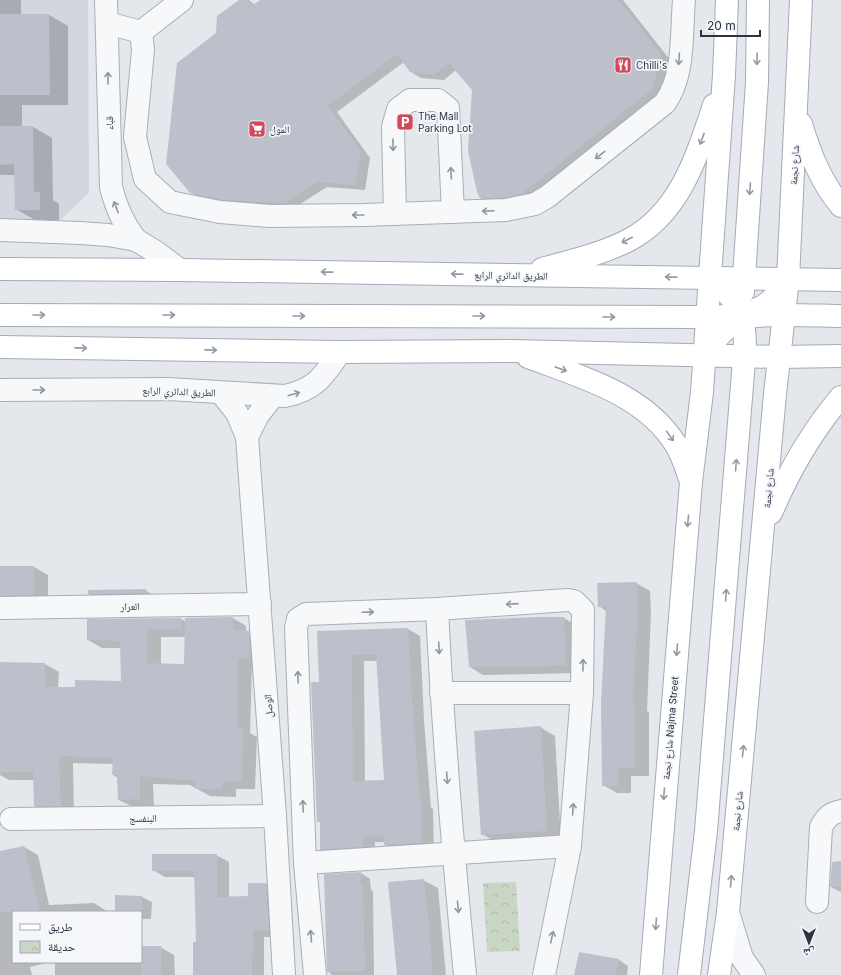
<svg xmlns="http://www.w3.org/2000/svg" width="841" height="975" font-family="Inter,'Noto Naskh Arabic',sans-serif">
  <defs>
    <pattern id="park-crowns" width="20" height="18" patternUnits="userSpaceOnUse"><rect width="20" height="18" fill="#c9d6c5"/><path d="M2 6a3 3 0 1 1 6 0M12 15a3 3 0 1 1 6 0" fill="none" stroke="#adb8ab"/></pattern>
  </defs>
  <rect width="100%" height="100%" fill="#e4e7ec"/>
  <polygon fill="#d2d6de" points="0,0 88,0 89,193 59,221 0,221"/>
  <polygon fill="url(#park-crowns)" points="516,882 520,951 487,952 483,883"/>
  <g fill="#0003" fill-rule="evenodd">
    <polygon points="0,0 21,0 21,15 49,15 68,26 68,105 22,105 22,127 33,127 52,138 53,200 59,204 59,220 35,220 16,209 15,175 0,175"/>
    <polygon points="240,0 249,0 255,5 261,0 623,0 671,61 662,94 532,199 490,203 480,198 473,90 456,70 444,80 421,78 411,72 404,62 337,112 370,158 365,190 327,187 294,208 232,205 201,198 191,192"/>
    <polygon points="0,567 34,567 48,575 48,603 0,608"/>
    <polygon points="636,583 650,591 651,614 647,711 649,712 649,776 631,776 631,793 617,793 603,785 606,611 599,606"/>
    <polygon points="145,590 153,595 153,597 96,598 89,594"/>
    <path d="M233,618L246,626V632L262,640L264,666L252,665L250,733L257,737L255,789H236V797L210,796L190,785L153,784L154,807H133L119,800L118,778L113,775V764L73,763L74,813L48,814L34,806V780H9L0,775V663L45,664L59,672L58,688H76L122,682L121,648H102L88,640V620L181,619L186,622ZM161,637H185V665L161,664Z"/>
    <polygon points="564,618 577,626 580,673 483,675 470,667"/>
    <path d="M408,629L420,636L424,720L431,808L433,809L434,849L397,852L385,845L384,842H375V853L333,856L321,849V823L318,821L320,683L318,632ZM364,661H377L385,781L365,782Z"/>
    <polygon points="540,727 555,736 561,839 497,843 482,834"/>
    <polygon points="24,847 38,855 49,905 94,903 108,912 13,912 13,962 50,962 30,967 32,975 0,975 0,852"/>
    <polygon points="216,855 229,862 229,898 249,897 266,884 278,891 281,937 264,937 264,975 194,975 197,943 196,877 165,877 153,870"/>
    <polygon points="841,862 841,892 831,887"/>
    <polygon points="361,873 370,879 371,890 373,891 374,975 332,975 328,971"/>
    <polygon points="423,880 438,888 446,975 398,975"/>
    <polygon points="116,896 142,897 152,902 151,919 141,919 141,912 116,912"/>
    <polygon points="141,947 160,947 174,955 175,975 55,975 55,962 141,962"/>
    <polygon points="580,953 619,960 628,966 627,975 575,975"/>
  </g>
  <g fill="#bbc0ca" fill-rule="evenodd">
    <polygon points="239,0 247,0 252,6 260,0 619,0 661,54 653,88 522,194 504,198 480,198 477,192 468,151 472,90 449,63 434,75 410,72 397,54 328,106 361,151 355,185 317,182 284,203 222,200 190,193 166,164 177,63 216,33 217,16"/>
    <polygon points="0,14 49,14 50,95 0,95"/>
    <polygon points="0,126 33,126 34,192 40,192 40,210 15,210 14,164 0,165"/>
    <polygon points="0,566 34,566 34,595 0,596"/>
    <polygon points="637,582 638,605 633,703 635,703 635,768 618,768 618,786 602,786 601,703 606,607 598,607 597,583"/>
    <polygon points="146,589 146,593 88,594 88,590"/>
    <polygon points="233,617 233,630 249,631 250,651 250,658 238,658 237,728 243,728 242,782 223,781 222,789 195,789 195,781 140,776 140,799 118,800 117,775 112,775 113,758 59,756 61,806 34,806 33,772 0,772 0,662 45,663 45,687 75,687 75,680 121,681 120,641 87,640 87,619 181,618 181,629 147,629 147,663 184,664 185,618"/>
    <polygon points="537,617 564,617 566,665 540,667 469,667 465,620"/>
    <path d="M408,628L413,713L420,801H421L422,843L384,845L383,835L363,836V847L320,850V822H317L311,682H319L317,631ZM376,654L384,780L353,781L352,655Z"/>
    <polygon points="541,726 547,831 481,835 474,731"/>
    <polygon points="24,846 40,912 0,912 0,851"/>
    <polygon points="152,854 217,854 217,897 248,896 248,883 266,883 269,930 253,930 252,975 193,975 193,942 196,942 194,871 152,871"/>
    <polygon points="841,861 841,887 830,887 832,862"/>
    <polygon points="361,872 361,885 363,885 365,971 327,972 324,874"/>
    <polygon points="424,879 431,947 432,975 397,975 388,882"/>
    <polygon points="115,895 142,896 142,912 115,912"/>
    <rect x="141" y="946" width="20" height="29"/>
    <polygon points="579,952 619,959 616,975 574,975"/>
  </g>
  <g fill="none" stroke-linecap="round" stroke-linejoin="round">
    <g stroke="#a9aeb7" stroke-width="24">
      <g id="minor">
        <path d="M106,0L111,187C116,207 123,224 136,240"/>
        <polyline points="107,23 141,32 182,0"/>
        <path d="M141,32L143,50L135,137L145,179L170,202L220,212L270,216L363,215L506,210L535,204L547,197L665,103C685,75 681,34 684,0"/>
        <polyline points="395,214 393,127 398,109 410,100 438,100 448,108 453,212"/>
        <polyline points="0,230 80,233 108,235 136,240 156,252 180,270"/>
        <path d="M0,390L168,389L285,396C315,390 324,376 340,352"/>
        <polyline points="221,393 237,413 247,437 275,816 284,975"/>
        <polyline points="247,437 258,415 273,396"/>
        <polyline points="0,608 260,604"/>
        <path d="M437,609C443,731 453,853 465,975"/>
        <polyline points="441,693 582,693"/>
        <polyline points="11,819 275,816"/>
        <polyline points="305,863 570,846"/>
        <path d="M817,902L821,827C826,818 830,813 841,811"/>
        <polyline points="728,912 742,958 754,975"/>
        <polyline points="315,975 305,863 296,628 298,619 306,614 437,609 568,600 574,601 583,610 582,693 570,846 544,975"/>
      </g>
    </g>
    <g stroke="#a3abb8" stroke-width="24">
      <g id="major">
        <path d="M801,124C810,154 821,182 841,206"/>
        <polyline points="0,269 180,270 841,280"/>
        <path d="M542,269C571,261 602,254 629,240C680,213 697,156 714,105"/>
        <polyline points="743,292 757,82 758,0"/>
        <path d="M0,315L707,317C744,315 768,314 788,279"/>
        <polyline points="0,347 340,352 511,351 779,357 841,356"/>
        <path d="M705,355C714,340 725,326 742,319C757,312 821,316 841,316"/>
        <path d="M528,357C581,377 645,394 676,445C683,456 686,468 690,479"/>
        <path d="M771,513C789,471 811,432 841,397"/>
        <polyline points="651,975 691,482 702,392 724,75 727,0"/>
        <path d="M689,975L706,831L745,348C745,312 738,300 710,278"/>
        <polyline points="719,975 728,912 775,394 788,279 801,0"/>
      </g>
    </g>
    <use href="#minor" stroke="#f7f8fa" stroke-width="22"/>
    <use href="#major" stroke="#fff" stroke-width="22"/>
  </g>
  <defs><path id="oneway-shaft" d="M-6 0H5M1.5-3L5.5 0L1.5 3" fill="none" stroke-width="1.6" stroke-linecap="round" stroke-linejoin="round"/></defs>
  <g stroke="#9196a0">
    <use href="#oneway-shaft" transform="translate(679 59) rotate(94)"/>
    <use href="#oneway-shaft" transform="translate(108 78) rotate(-91)"/>
    <use href="#oneway-shaft" transform="translate(393 145) rotate(89)"/>
    <use href="#oneway-shaft" transform="translate(600 155) rotate(142)"/>
    <use href="#oneway-shaft" transform="translate(451 173) rotate(-93)"/>
    <use href="#oneway-shaft" transform="translate(116 207) rotate(-111)"/>
    <use href="#oneway-shaft" transform="translate(488 211) rotate(178)"/>
    <use href="#oneway-shaft" transform="translate(358 215) rotate(180)"/>
    <use href="#oneway-shaft" transform="translate(39 390)"/>
    <use href="#oneway-shaft" transform="translate(294 394) rotate(-15)"/>
    <use href="#oneway-shaft" transform="translate(512 604) rotate(176)"/>
    <use href="#oneway-shaft" transform="translate(368 612) rotate(-2)"/>
    <use href="#oneway-shaft" transform="translate(439 648) rotate(87)"/>
    <use href="#oneway-shaft" transform="translate(583 665) rotate(-89)"/>
    <use href="#oneway-shaft" transform="translate(298 677) rotate(-92)"/>
    <use href="#oneway-shaft" transform="translate(447 778) rotate(86)"/>
    <use href="#oneway-shaft" transform="translate(303 806) rotate(-92)"/>
    <use href="#oneway-shaft" transform="translate(573 809) rotate(-86)"/>
    <use href="#oneway-shaft" transform="translate(458 907) rotate(85)"/>
    <use href="#oneway-shaft" transform="translate(311 936) rotate(-95)"/>
    <use href="#oneway-shaft" transform="translate(552 937) rotate(-78)"/>
  </g>
  <g stroke="#959aa2">
    <use href="#oneway-shaft" transform="translate(757 59) rotate(91)"/>
    <use href="#oneway-shaft" transform="translate(702 139) rotate(110)"/>
    <use href="#oneway-shaft" transform="translate(750 189) rotate(94)"/>
    <use href="#oneway-shaft" transform="translate(627 240) rotate(153)"/>
    <use href="#oneway-shaft" transform="translate(327 272) rotate(-179)"/>
    <use href="#oneway-shaft" transform="translate(457 274) rotate(-179)"/>
    <use href="#oneway-shaft" transform="translate(671 277) rotate(-179)"/>
    <use href="#oneway-shaft" transform="translate(39 315)"/>
    <use href="#oneway-shaft" transform="translate(169 315)"/>
    <use href="#oneway-shaft" transform="translate(299 316)"/>
    <use href="#oneway-shaft" transform="translate(479 316)"/>
    <use href="#oneway-shaft" transform="translate(609 317)"/>
    <use href="#oneway-shaft" transform="translate(81 348) rotate(1)"/>
    <use href="#oneway-shaft" transform="translate(211 350) rotate(1)"/>
    <use href="#oneway-shaft" transform="translate(561 369) rotate(20)"/>
    <use href="#oneway-shaft" transform="translate(670 436) rotate(55)"/>
    <use href="#oneway-shaft" transform="translate(736 465) rotate(-86)"/>
    <use href="#oneway-shaft" transform="translate(688 521) rotate(95)"/>
    <use href="#oneway-shaft" transform="translate(726 595) rotate(-86)"/>
    <use href="#oneway-shaft" transform="translate(677 650) rotate(95)"/>
    <use href="#oneway-shaft" transform="translate(743 751) rotate(-85)"/>
    <use href="#oneway-shaft" transform="translate(664 794) rotate(94)"/>
    <use href="#oneway-shaft" transform="translate(731 881) rotate(-85)"/>
    <use href="#oneway-shaft" transform="translate(656 924) rotate(94)"/>
  </g>
  <defs>
    <g id="restaurant-square" transform="scale(0.9)"><rect x="-9" y="-9" width="18" height="18" rx="4" fill="#d1495b" stroke="#f4f6f9"/><path d="M-5-6h1v4h1v-4h1v4h1v-4h1v5L-1.5 .5V6h-2V.5L-5-1ZM5-6V6H3V1.5H1.5Q1.5-4 5-6Z" fill="#fff"/></g>
    <g id="parking-square" transform="scale(0.9)"><rect x="-9" y="-9" width="18" height="18" rx="4" fill="#d1495b" stroke="#f4f6f9"/><path d="M-3.5-5.5H1a3.5 3.5 0 0 1 0 7H-1V5.5H-3.5ZM-1-3.4V-.6H.8a1.4 1.4 0 0 0 0-2.8Z" fill="#fff"/></g>
    <g id="supermarket-square" transform="scale(0.9)"><rect x="-9" y="-9" width="18" height="18" rx="4" fill="#d1495b" stroke="#f4f6f9"/><path d="M-6-5.5h2.5l.6 2H6L4.5 2H-2.5L-4.4-4H-6ZM-1.5 3.2a1.3 1.3 0 1 0 .1 0ZM3 3.2a1.3 1.3 0 1 0 .1 0Z" fill="#fff"/></g>
  </defs>
  <g fill-rule="evenodd">
    <use href="#restaurant-square" x="623" y="65"/>
    <use href="#parking-square" x="405" y="122"/>
    <use href="#supermarket-square" x="257" y="129"/>
  </g>
  <g text-anchor="middle" stroke-width="3.5" stroke-linejoin="round" paint-order="stroke">
    <g font-size="10" fill="#2b3445" stroke="#f4f6f9" text-anchor="start">
      <text x="636" y="69">Chilli's</text>
      <text x="418" y="120">The Mall<tspan x="418" dy="12">Parking Lot</tspan></text>
      <text x="270" y="133">المول</text>
    </g>
    <g font-size="10" fill="#2b3445" stroke="#f4f6f9">
      <text transform="translate(109 123) rotate(-91)" y="4">قباء</text>
      <text transform="translate(794 165) rotate(-87)" y="4">شارع نجمة</text>
      <text transform="translate(511 275) rotate(1)" y="4">الطريق الدائري الرابع</text>
      <text transform="translate(179 391) rotate(2)" y="4">الطريق الدائري الرابع</text>
      <text transform="translate(768 488) rotate(-85)" y="4">شارع نجمة</text>
      <text transform="translate(130 606) rotate(-1)" y="4">العرار</text>
      <text transform="translate(268 706) rotate(-94)" y="4">الوصل</text>
      <text transform="translate(670 728) rotate(-85)" y="4">شارع نجمة Najma Street</text>
      <text transform="translate(737 811) rotate(-85)" y="4">شارع نجمة</text>
      <text transform="translate(143 818) rotate(-1)" y="4">البنفسج</text>
    </g>
  </g>
  <rect x="12" y="911" width="130" height="52" fill="#f4f6f9" stroke="#a4a8b1"/>
  <rect x="20" y="924" width="20" height="6" fill="#ffffff" stroke="#a4a8b1"/>
  <text x="48" y="931" font-size="12" fill="#2b3445">طريق</text>
  <rect x="20" y="941" width="20" height="12" fill="url(#park-crowns)" stroke="#a4a8b1"/>
  <text x="48" y="951" font-size="12" fill="#2b3445">حديقة</text>
  <g transform="translate(809 943) rotate(180)" stroke="#f4f6f9" stroke-width="3" paint-order="stroke">
  <path d="M0-3L7 15L0 10L-7 15Z" fill="#2b3445"/>
  <text y="-6" font-size="11" font-weight="bold" text-anchor="middle" fill="#2b3445">ش</text>
  </g>
  <path d="M701 30v6h59v-6" fill="none" stroke="#2b3445" stroke-width="2"/>
  <text x="707" y="30" font-size="12" fill="#2b3445" stroke="#f4f6f9" stroke-width="3" paint-order="stroke">20 m</text>
</svg>
